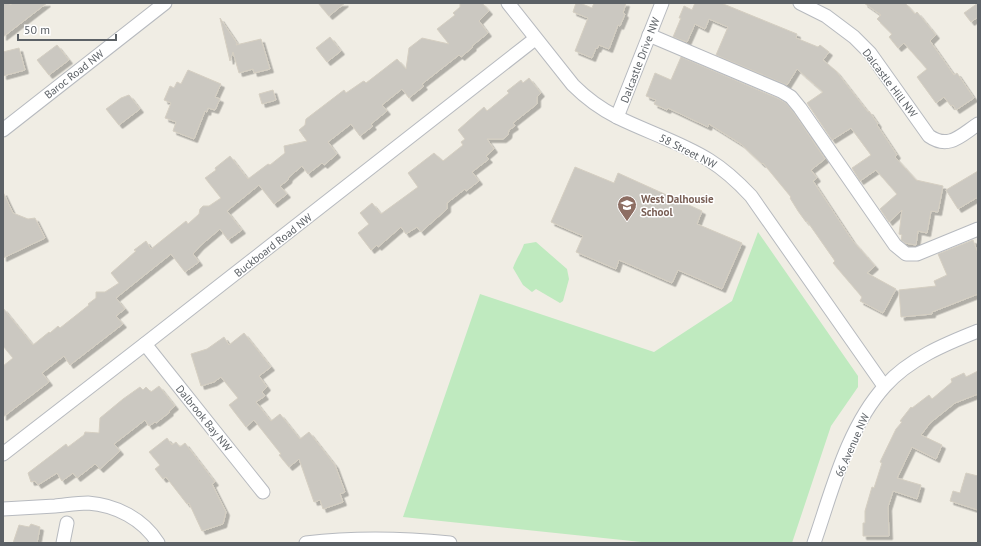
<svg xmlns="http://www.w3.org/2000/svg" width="981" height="546" font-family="'PT Sans',sans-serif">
  <defs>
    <filter id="shadow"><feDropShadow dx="3.5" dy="3.5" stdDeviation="0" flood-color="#0004"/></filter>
  </defs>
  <rect width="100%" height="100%" fill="#f0ede4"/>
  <g fill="#bfeabf">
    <polygon points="758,232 858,376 858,387 831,426 792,543 651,543 403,517 480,294 654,352 732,301"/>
    <path d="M536,242L567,269L569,279L563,301L560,303L536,289L532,292L523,285L513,268C516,259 521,253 524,244Z"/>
  </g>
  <g fill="#cbc8c1" stroke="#d5cfc2" filter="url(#shadow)">
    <polygon points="3,3 10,3 10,5 13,3 47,3 3,37"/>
    <polygon points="318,3 345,3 329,16"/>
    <polygon points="460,3 482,3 489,11 479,21 488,33 472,46 473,47 461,57 459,55 422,84 424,86 409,98 402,89 382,105 387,111 371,124 373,126 360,136 351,124 328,142 337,154 324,165 322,163 308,174 302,166 289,177 288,180 280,186 287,194 274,204 259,185 227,211 242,230 228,240 220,229 200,246 193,254 199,262 185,272 171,254 116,298 125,309 116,316 123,324 70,365 64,356 42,373 49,382 3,417 3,366 13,358 3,346 3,308 33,345 49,332 50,333 58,326 60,328 89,305 88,304 96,298 96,292 105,292 119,283 111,273 136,251 134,250 146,241 151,249 186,221 188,224 199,214 200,209 203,206 209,206 221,198 205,178 216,170 215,168 230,156 248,179 268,164 270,165 285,153 284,146 307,141 299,130 305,125 306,119 344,90 346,93 362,82 364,81 366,83 397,59 406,69 409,48 422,38 449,44 437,29 455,15 453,13 460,7"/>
    <polygon points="576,3 580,3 592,8 594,3 626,3 623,13 625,14 620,26 618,25 609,49 599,45 597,49 596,48 592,58 575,51 588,18 573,12"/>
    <polygon points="695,3 721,3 797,34 796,38 818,47 820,45 829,52 823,60 836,71 868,112 869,111 878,124 877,125 897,155 895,157 916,180 943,186 938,212 931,211 927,233 918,231 916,245 905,243 901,240 902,235 899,234 902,210 889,222 880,209 897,194 876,170 860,181 852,168 871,155 851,128 832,140 807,103 823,92 797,69 787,85 716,55 728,27 709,19 705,29 695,24 687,42 673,37 681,18 679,18 684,6 692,10"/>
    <polygon points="864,3 905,3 915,14 917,12 936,35 930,41 954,75 957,73 974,98 956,110 953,105 951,106 944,97 936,103 917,77 927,69 904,43 898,48 889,37 892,34 877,19 881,15"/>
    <polygon points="978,3 978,17 971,22 964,13"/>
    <polygon points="220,18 237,43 236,45 261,39 270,69 254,73 253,69 239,73 233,52 230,61"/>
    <polygon points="330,37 341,51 327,62 316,48"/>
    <polygon points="57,45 69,60 49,75 37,60"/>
    <polygon points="19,48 25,70 3,76 3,52"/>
    <polygon points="681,57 777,98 786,103 794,113 825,159 811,170 817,178 813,181 852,240 875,266 867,273 896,289 883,313 860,301 862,297 833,263 835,261 807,221 806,222 798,211 790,198 791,197 763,163 762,164 741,144 709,124 708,127 668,108 667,110 654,104 656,100 646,96 655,73 671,80"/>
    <polygon points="188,70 221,84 215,97 220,99 215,110 208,108 207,112 205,111 194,139 173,131 176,122 165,118 171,103 164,100 170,86 174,88 177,82 181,84"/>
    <polygon points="529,78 541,93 537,97 537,104 513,123 515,126 509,130 508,135 503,139 487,139 494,149 486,156 489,159 472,172 479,181 466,191 465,189 447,203 447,209 421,232 417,227 406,234 401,227 378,247 377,245 371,250 358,233 369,224 360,213 372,203 381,214 418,187 408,173 434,153 443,161 463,145 461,142 465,139 458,130 484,107 487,111 509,93 507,91 521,80 523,83"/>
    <polygon points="273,90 276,100 262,104 259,94"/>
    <polygon points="129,95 140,109 119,125 106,109 121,98"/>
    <polygon points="575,167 614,183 618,173 702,211 697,224 742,243 722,289 678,270 672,283 619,260 616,269 576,252 583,236 551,222"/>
    <polygon points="978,171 978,197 958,209 946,190"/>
    <polygon points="3,192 13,213 28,219 35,218 45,238 3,258"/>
    <polygon points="973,240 978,253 978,294 932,312 932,314 901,317 899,290 936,286 934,281 947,275 938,254"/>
    <polygon points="244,333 271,367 259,376 267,387 262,392 265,396 256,402 271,421 280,414 300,439 309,432 335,465 345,492 340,494 343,502 323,509 320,500 314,502 299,459 289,467 279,455 281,454 254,420 246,427 229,405 238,398 221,377 214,382 201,386 191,354 207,349 224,337 229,345"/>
    <polygon points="978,371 978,394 955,403 930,423 921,435 942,445 936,459 912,447 897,478 921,485 917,499 893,491 888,507 889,536 863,536 863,523 865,523 865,511 872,487 874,488 882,463 880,462 896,429 902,422 900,421 911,407 912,408 929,395 932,399 952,382 951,379 964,373 966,377"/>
    <polygon points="159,386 175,406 169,411 170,412 156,423 155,422 149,426 145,420 114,444 120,451 100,469 95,464 77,478 73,473 62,481 57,473 38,485 35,481 31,482 28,473 66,444 68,447 84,435 85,432 99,433 100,418 123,399 140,387 143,390 146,387 151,392"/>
    <polygon points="167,438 172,445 176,442 180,447 185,443 215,482 212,484 226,512 223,524 202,531 189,503 187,504 166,477 163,479 155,469 160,465 149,452"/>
    <polygon points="966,473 978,476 978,510 950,501 953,491 960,493"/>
    <polygon points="31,524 40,527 37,543 13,543 19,525 29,527"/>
  </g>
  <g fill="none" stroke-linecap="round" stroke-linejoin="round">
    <g stroke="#b7babf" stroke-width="15">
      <g id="minor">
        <path d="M508,3L573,85C586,98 601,109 617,117C647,132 680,142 709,160C725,170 738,182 751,196L884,386"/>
        <path d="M800,3L826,16L854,37L870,53L929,136C949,150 961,135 978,124"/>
        <polyline points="649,35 781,91 791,97 800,108 895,245 906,254 917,254 978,229"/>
        <polyline points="617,117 662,3"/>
        <polyline points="3,130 165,3"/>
        <polyline points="145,344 263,492"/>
        <polyline points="3,454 145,344 535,39"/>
        <path d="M3,509C20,508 38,507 55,506C66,505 77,503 88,503C116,505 143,519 158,543"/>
        <polyline points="63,543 67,523"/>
        <path d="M306,543C355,537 402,538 450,543"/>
        <path d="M814,543C832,491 847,428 885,386C909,359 945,344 978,331"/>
      </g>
    </g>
    <use href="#minor" stroke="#fff" stroke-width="13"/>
  </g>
  <defs>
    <g id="school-pin" transform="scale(1)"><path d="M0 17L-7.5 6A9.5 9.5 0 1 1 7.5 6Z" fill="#8d6e63" stroke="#fff"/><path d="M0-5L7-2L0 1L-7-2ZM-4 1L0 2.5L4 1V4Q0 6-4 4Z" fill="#fff"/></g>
  </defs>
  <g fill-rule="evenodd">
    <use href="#school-pin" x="627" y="205"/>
  </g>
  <g text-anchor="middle" stroke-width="3" stroke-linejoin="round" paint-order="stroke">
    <g font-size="11" fill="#5c6166" stroke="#fff">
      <text transform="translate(640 60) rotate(-69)" y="4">Dalcastle Drive NW</text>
      <text transform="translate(74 74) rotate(-38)" y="4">Baroc Road NW</text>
      <text transform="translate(890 83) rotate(53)" y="4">Dalcastle Hill NW</text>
      <text transform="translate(688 151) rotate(27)" y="4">58 Street NW</text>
      <text transform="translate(273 245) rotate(-38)" y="4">Buckboard Road NW</text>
      <text transform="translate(204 418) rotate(51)" y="4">Dalbrook Bay NW</text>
      <text transform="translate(852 445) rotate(-66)" y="4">66 Avenue NW</text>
    </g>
    <g font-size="11" font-weight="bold" fill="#785e54" stroke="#fff" text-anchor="start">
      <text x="641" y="203">West Dalhousie<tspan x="641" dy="13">School</tspan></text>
    </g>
  </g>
  <rect width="981" height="546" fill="none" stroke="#5c6166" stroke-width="8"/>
  <path d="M18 34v6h98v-6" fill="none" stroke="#5c6166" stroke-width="2"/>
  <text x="24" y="34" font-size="12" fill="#5c6166" stroke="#ffffff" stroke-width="3" paint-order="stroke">50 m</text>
</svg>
